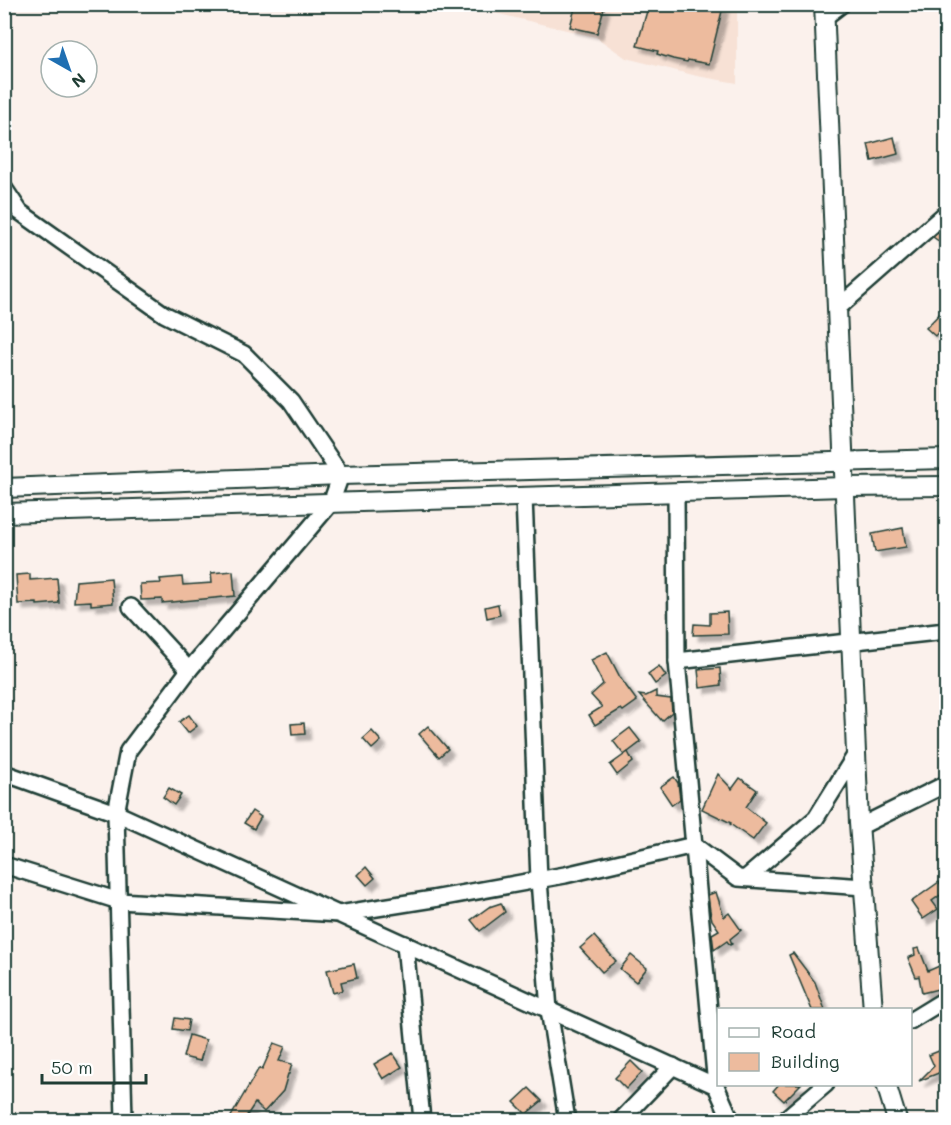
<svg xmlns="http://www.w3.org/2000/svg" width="951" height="1125" font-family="Mali,sans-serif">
  <defs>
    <filter id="shadow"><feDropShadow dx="5.5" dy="5.5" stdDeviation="1.5" flood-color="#0004"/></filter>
  </defs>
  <rect width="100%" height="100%" fill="#fbf1ec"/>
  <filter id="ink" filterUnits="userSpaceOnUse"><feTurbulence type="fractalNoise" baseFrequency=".0167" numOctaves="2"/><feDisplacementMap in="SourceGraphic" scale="12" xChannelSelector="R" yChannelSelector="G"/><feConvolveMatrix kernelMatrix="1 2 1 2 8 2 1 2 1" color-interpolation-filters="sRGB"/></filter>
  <g filter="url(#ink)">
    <polygon fill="#f7e1d5" points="461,5 737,5 737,83 697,76 626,58 596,37"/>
    <g fill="#edbb9e" stroke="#1f3d34" stroke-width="1.5" filter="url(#shadow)">
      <polygon points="576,4 593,4 604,8 597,33 570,27"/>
      <polygon points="649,4 713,4 723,7 709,64 688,60 687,62 673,59 657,54 658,51 637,46"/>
      <polygon points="894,137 898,154 872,161 868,144"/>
      <polygon points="944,228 946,230 946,232 940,242 933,237"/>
      <polygon points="946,307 946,323 935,336 926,328"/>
      <polygon points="903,528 906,547 875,552 872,534"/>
      <polygon points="233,571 235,596 162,603 162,599 141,600 140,584 161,583 160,579 182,577 183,585 212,583 211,573"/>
      <polygon points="30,574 30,580 57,578 59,603 37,605 37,603 18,604 16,575"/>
      <polygon points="111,578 113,603 91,605 91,601 74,602 76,581"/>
      <polygon points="498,604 500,615 487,618 485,607"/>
      <polygon points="727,612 728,634 693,635 694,624 710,625 710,613"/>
      <polygon points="607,652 621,679 637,701 623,711 621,709 595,725 589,715 602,707 591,695 603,684 591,660"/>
      <polygon points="659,666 666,676 655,684 648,674"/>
      <polygon points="720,668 721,685 700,688 698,670"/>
      <polygon points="656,691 656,697 671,699 672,712 662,721 639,695 646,696"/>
      <polygon points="189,715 197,726 188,733 179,722"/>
      <polygon points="304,723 305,734 292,735 291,724"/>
      <polygon points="428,726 448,749 439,757 419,734"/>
      <polygon points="630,728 641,742 624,755 613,741"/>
      <polygon points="372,731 381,741 372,749 363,739"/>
      <polygon points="628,752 633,762 617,775 610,765"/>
      <polygon points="718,774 732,789 740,778 757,790 746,807 766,823 753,840 730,824 731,823 702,809"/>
      <polygon points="674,777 678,783 680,799 672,805 660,787"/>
      <polygon points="169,788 181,795 174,805 163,797"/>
      <polygon points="252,811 261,817 254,829 244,823"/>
      <polygon points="366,867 375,878 367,885 358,875"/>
      <polygon points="939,882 946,891 932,901 938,909 923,919 911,902"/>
      <polygon points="716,892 724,917 729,913 741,930 730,939 732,944 730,945 727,941 714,950 712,934 719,930 712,920 710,911 708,895"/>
      <polygon points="501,903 505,912 480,931 471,920 489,907"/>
      <polygon points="594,936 616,961 602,972 580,948"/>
      <polygon points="919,948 928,971 946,963 946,987 922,993 919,976 916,977 908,958 915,955 914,949"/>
      <polygon points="793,953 815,982 825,1010 812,1010 789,955"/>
      <polygon points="631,955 647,968 636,982 620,969"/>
      <polygon points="354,964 357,978 341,982 343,990 333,993 327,970"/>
      <polygon points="175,1018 189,1020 187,1031 173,1029"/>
      <polygon points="189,1035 206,1040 200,1061 183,1057"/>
      <polygon points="274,1043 285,1047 279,1061 292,1064 289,1074 288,1074 283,1091 264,1112 255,1103 244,1120 229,1120 259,1068 262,1070"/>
      <polygon points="946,1048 946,1070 919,1081 934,1066 929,1055"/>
      <polygon points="393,1053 402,1067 383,1079 374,1064"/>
      <polygon points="631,1061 642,1072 626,1089 615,1078"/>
      <polygon points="779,1084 801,1084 784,1101 773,1091"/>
      <polygon points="529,1088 542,1101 526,1114 514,1102"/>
    </g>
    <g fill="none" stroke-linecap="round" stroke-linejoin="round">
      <g stroke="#1f3d34" stroke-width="20">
        <g id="minor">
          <polyline points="825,17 842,4"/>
          <polyline points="4,188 20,212 164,314 244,354 291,401 341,475 331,503 189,670 128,751 116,813 124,1120"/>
          <polyline points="838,308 946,213"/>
          <polyline points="676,492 677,661"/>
          <polyline points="524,497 539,880 549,1010 567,1120"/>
          <polyline points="131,607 189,670"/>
          <polyline points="4,773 116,813 716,1086 731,1120"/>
          <polyline points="859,827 946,784"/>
          <polyline points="4,865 119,901 339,914 433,899 565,875 694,845 738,878 864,887"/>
          <polyline points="746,878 816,818 856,754"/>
          <polyline points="405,944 422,1120"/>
          <polyline points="910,1021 946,999"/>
          <polyline points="716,1086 677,661 946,631"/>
          <polyline points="621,1120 673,1066"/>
          <polyline points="784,1120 826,1084"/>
        </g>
      </g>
      <g stroke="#1f3d34" stroke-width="22">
        <g id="tertiary">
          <polyline points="824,4 859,823 873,1010"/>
          <polyline points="4,488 341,475 946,459"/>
          <polyline points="4,513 844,487 946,486"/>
          <polyline points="886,1084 897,1120"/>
        </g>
      </g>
      <use href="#minor" stroke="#fff" stroke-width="15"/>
      <use href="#tertiary" stroke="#fff" stroke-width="18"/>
    </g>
  </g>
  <rect width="951" height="1125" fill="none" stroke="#fff" stroke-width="24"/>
  <rect x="12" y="12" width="927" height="1101" fill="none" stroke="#1f3d34" stroke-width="2" filter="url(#ink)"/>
  <rect x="717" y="1008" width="195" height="78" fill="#ffffff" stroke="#a5b1ae" stroke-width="1.5"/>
  <rect x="729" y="1028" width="30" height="9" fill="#ffffff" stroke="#a5b1ae" stroke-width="1.5"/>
  <text x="771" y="1038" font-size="18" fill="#1f3d34">Road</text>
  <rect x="729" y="1053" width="30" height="18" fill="#edbb9e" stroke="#a5b1ae" stroke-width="1.5"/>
  <text x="771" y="1068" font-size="18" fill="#1f3d34">Building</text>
  <g transform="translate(69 69) rotate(140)"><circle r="28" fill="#ffffff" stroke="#a5b1ae" stroke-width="1.5"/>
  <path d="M0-4.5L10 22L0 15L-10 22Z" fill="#1f6fb2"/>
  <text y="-9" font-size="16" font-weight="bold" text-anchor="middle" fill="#1f3d34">N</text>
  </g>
  <path d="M42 1074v9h104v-9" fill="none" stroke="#1f3d34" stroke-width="3"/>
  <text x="51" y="1074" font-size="18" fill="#1f3d34" stroke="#ffffff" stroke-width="4.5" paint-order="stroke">50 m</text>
</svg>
